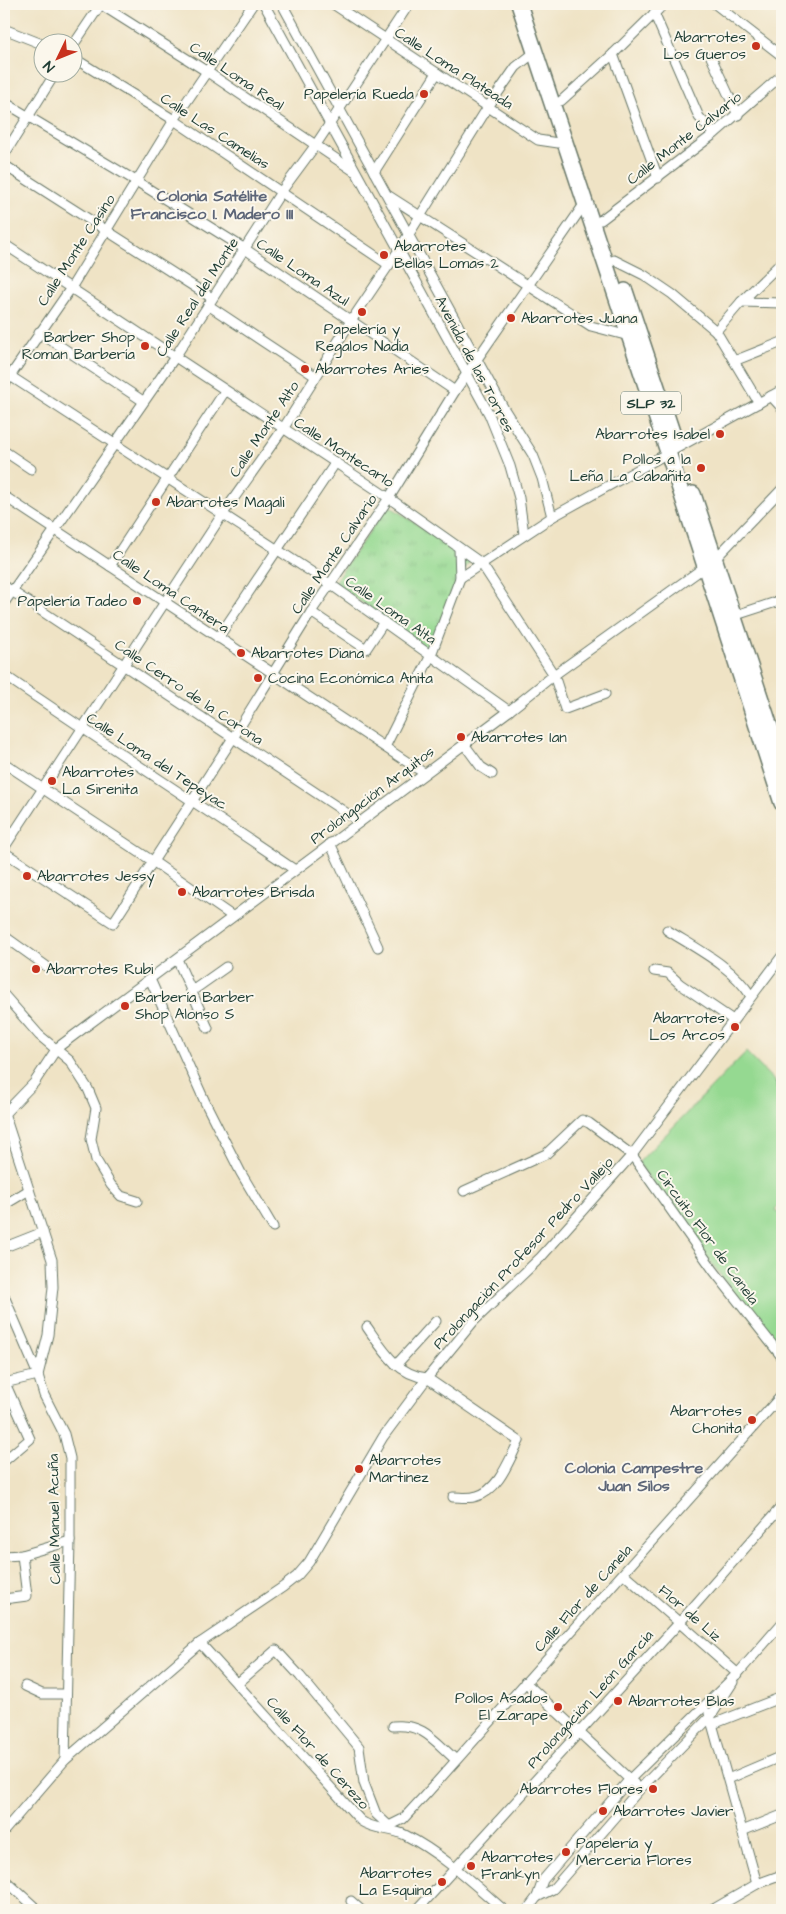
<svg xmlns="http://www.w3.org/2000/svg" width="786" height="1914" font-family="'Architects Daughter',sans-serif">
  <defs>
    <pattern id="grass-tufts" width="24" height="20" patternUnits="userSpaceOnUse" patternTransform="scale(1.25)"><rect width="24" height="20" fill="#95d991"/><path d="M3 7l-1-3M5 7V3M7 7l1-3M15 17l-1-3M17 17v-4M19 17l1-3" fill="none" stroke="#80bb7e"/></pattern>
  </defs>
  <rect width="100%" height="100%" fill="#fbf7ec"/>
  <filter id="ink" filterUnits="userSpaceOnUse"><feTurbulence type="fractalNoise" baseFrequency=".02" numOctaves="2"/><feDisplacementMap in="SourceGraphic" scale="10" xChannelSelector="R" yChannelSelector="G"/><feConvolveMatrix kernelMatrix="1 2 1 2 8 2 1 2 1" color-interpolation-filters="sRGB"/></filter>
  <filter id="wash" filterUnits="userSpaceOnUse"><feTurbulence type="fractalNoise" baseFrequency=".0096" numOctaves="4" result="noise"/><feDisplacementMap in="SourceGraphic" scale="20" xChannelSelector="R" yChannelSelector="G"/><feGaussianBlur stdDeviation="1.12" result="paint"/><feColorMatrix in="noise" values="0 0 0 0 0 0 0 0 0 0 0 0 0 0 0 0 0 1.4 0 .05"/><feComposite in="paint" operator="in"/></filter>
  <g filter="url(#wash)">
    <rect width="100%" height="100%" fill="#efe3c5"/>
    <polygon fill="url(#grass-tufts)" stroke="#5a8b62" points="388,505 471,560 461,574 429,650 334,583"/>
    <polygon fill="#95d991" stroke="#5a8b62" points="746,1052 782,1089 782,1202 775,1209 782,1218 782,1359 638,1163"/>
  </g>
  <g filter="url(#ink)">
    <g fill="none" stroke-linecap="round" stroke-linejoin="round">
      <g stroke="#687767" stroke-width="11">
        <g id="minor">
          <polyline points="100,4 206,71 354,171"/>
          <polyline points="264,4 489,414 510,466 519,498 524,534"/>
          <polyline points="282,4 504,409 533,455 542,478 552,517"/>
          <polyline points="333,4 538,140 565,144"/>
          <polyline points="715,4 782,56"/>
          <polyline points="654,13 699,117 714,134"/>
          <polyline points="4,29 42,44"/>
          <polyline points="72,47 101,4"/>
          <polyline points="613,54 658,178"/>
          <polyline points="72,57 174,120 389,265"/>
          <polyline points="711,57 738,115"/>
          <polyline points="561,101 613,54 664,4"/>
          <polyline points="4,102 136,181 245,249 455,391"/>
          <polyline points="4,155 56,72"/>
          <polyline points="4,165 212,298"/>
          <polyline points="374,172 437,73"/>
          <polyline points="389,196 591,326 629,336"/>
          <polyline points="601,220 714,134 782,75"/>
          <polyline points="4,244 389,498 481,563 554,675 565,709 605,694"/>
          <polyline points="614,260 644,275 672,294 716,331 759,403"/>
          <polyline points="741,302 782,303"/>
          <polyline points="208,305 315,376"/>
          <polyline points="716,331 741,302 782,262"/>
          <polyline points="39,332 143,401"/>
          <polyline points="734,361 782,342"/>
          <polyline points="4,372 330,584 509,711"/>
          <polyline points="4,385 71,288 174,120 253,4"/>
          <polyline points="771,396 782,408"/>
          <polyline points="4,451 31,469"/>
          <polyline points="4,496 424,773"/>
          <polyline points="715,559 782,489"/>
          <polyline points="110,566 225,391"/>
          <polyline points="460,578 552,517 782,390"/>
          <polyline points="4,586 360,822"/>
          <polyline points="4,603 175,357 281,192 315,146 409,4"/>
          <polyline points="311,612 366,649 384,622"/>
          <polyline points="733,616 782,600"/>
          <polyline points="218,638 336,462"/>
          <path d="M4,675C100,741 198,804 295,870"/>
          <polyline points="464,744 481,767 492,774"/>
          <polyline points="385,747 431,655 460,578 459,548"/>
          <polyline points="4,763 154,862 232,916"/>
          <polyline points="330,843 378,947"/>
          <polyline points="4,848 222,515 283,429 351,321 399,250 488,107 516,67 534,53"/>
          <polyline points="4,852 113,923 233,738 311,612 389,498 455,391 585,203"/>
          <path d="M667,930C697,949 732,966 751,996"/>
          <polyline points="4,936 46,966"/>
          <polyline points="177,959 208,1028"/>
          <polyline points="654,971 668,973 680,984 733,1020"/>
          <polyline points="150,979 205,1102 241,1173 273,1227"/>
          <polyline points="192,991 226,967"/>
          <polyline points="4,995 39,1035 70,1061 88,1089 96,1108 91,1139 96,1160 111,1185 121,1196 137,1201"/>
          <polyline points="781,1085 782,1084"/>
          <polyline points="4,1113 52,1260 53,1287 48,1335 38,1375 44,1395 64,1434 70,1458 70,1541 65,1760"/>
          <polyline points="4,1114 34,1083 57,1048 509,711 554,675 706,566"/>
          <polyline points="464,1191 546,1154 582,1120 589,1123 632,1155 714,1271 782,1357"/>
          <polyline points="4,1205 29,1190"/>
          <polyline points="5,1247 43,1232"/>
          <polyline points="4,1296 38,1375 4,1383"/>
          <path d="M367,1327C383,1350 397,1375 427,1378L519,1441C509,1460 499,1490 477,1496C469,1499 460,1497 453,1497"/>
          <polyline points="396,1365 436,1321"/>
          <polyline points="4,1461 30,1439 5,1383"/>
          <polyline points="4,1556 22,1555 70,1541"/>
          <polyline points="624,1574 738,1674"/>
          <polyline points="4,1599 27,1596 22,1555"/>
          <path d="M200,1643L361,1821C374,1830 391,1828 405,1835C441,1853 474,1884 504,1910"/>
          <polyline points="525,1682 640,1789"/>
          <polyline points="237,1684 276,1650 300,1676 359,1747 364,1783 376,1814 389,1826"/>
          <polyline points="25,1686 42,1694 66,1694"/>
          <polyline points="709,1713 757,1884"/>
          <polyline points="713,1724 782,1697"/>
          <path d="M393,1726C424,1723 435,1742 456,1760"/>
          <polyline points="728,1779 782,1756"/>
          <polyline points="385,1828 403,1819 428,1792 782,1395"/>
          <polyline points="4,1831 65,1760 200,1643 283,1587 297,1576 309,1562 383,1437 427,1378 474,1321 541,1257 632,1155 782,956"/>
          <polyline points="742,1831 782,1815"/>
          <polyline points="4,1879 38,1910"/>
          <polyline points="537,1897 553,1889 640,1789 711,1716 733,1682"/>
          <polyline points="351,1901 361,1910"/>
          <polyline points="417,1910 680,1622 782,1506"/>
          <polyline points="527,1910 537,1897 543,1880 630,1779 741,1670 782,1623"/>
          <polyline points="712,1910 757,1884 782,1875"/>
        </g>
      </g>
      <g stroke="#687767" stroke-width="18">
        <g id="trunk">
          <polyline points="519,4 668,452 782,803"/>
          <polyline points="625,291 676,444"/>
          <polyline points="693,494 782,763"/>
        </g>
      </g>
      <use href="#minor" stroke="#fff" stroke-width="9"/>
      <use href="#trunk" stroke="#fff" stroke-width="15"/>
    </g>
  </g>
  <g fill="#c8321e" stroke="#fbf7ec" stroke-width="2">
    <circle cx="756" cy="46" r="5"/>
    <circle cx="424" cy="94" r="5"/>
    <circle cx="384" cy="255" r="5"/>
    <circle cx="362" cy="312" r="5"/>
    <circle cx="511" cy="318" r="5"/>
    <circle cx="145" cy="346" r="5"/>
    <circle cx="305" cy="369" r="5"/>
    <circle cx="720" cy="434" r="5"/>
    <circle cx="701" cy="468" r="5"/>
    <circle cx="156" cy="502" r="5"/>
    <circle cx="137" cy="601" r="5"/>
    <circle cx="241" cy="653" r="5"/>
    <circle cx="258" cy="678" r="5"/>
    <circle cx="461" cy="737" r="5"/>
    <circle cx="52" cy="781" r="5"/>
    <circle cx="27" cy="876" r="5"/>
    <circle cx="182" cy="892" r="5"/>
    <circle cx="36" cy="969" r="5"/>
    <circle cx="125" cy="1006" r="5"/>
    <circle cx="735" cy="1027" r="5"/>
    <circle cx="752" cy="1420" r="5"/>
    <circle cx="359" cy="1469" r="5"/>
    <circle cx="618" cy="1701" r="5"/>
    <circle cx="558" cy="1707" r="5"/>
    <circle cx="653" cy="1789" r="5"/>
    <circle cx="603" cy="1811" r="5"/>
    <circle cx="566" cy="1852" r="5"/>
    <circle cx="471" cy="1866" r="5"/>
    <circle cx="442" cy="1882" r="5"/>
  </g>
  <g text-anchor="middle" stroke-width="4" stroke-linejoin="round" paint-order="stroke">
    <rect fill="#fbf7ec" stroke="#61756b" stroke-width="1" x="621" y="391.5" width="60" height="23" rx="4"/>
    <g font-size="14" font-weight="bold" fill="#1f3d34">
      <text x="651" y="408">SLP 32</text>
    </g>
    <g font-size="15" fill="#1f3d34" stroke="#fbf7ec" text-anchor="start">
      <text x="746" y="42" text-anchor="end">Abarrotes<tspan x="746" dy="17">Los Gueros</tspan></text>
      <text x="414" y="99" text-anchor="end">Papelería Rueda</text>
      <text x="394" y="251">Abarrotes<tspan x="394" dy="17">Bellas Lomas 2</tspan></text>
      <text x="521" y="323">Abarrotes Juana</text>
      <text x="362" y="334" text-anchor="middle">Papelería y<tspan x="362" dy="17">Regalos Nadia</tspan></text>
      <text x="135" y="342" text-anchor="end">Barber Shop<tspan x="135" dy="17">Roman Barbería</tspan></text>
      <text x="315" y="374">Abarrotes Aries</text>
      <text x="710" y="439" text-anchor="end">Abarrotes Isabel</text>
      <text x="691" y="464" text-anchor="end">Pollos a la<tspan x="691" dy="17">Leña La Cabañita</tspan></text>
      <text x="166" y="507">Abarrotes Magali</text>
      <text x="127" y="606" text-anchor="end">Papelería Tadeo</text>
      <text x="251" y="658">Abarrotes Diana</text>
      <text x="268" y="683">Cocina Económica Anita</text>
      <text x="471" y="742">Abarrotes Ian</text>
      <text x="62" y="777">Abarrotes<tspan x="62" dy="17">La Sirenita</tspan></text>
      <text x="37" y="881">Abarrotes Jessy</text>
      <text x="192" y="897">Abarrotes Brisda</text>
      <text x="46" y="974">Abarrotes Rubi</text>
      <text x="135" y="1002">Barbería Barber<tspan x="135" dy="17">Shop Alonso S</tspan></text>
      <text x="725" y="1023" text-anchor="end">Abarrotes<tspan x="725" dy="17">Los Arcos</tspan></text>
      <text x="742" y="1416" text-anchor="end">Abarrotes<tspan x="742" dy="17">Chonita</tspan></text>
      <text x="369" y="1465">Abarrotes<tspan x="369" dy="17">Martinez</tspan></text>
      <text x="548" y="1703" text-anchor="end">Pollos Asados<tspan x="548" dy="17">El Zarape</tspan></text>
      <text x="628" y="1706">Abarrotes Blas</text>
      <text x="643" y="1794" text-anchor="end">Abarrotes Flores</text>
      <text x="613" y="1816">Abarrotes Javier</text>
      <text x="576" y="1848">Papelería y<tspan x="576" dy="17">Merceria Flores</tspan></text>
      <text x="481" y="1862">Abarrotes<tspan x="481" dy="17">Frankyn</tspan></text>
      <text x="432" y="1878" text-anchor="end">Abarrotes<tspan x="432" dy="17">La Esquina</tspan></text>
    </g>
    <g font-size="15" fill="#1f3d34" stroke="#fbf7ec">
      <text transform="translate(454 68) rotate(33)" y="5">Calle Loma Plateada</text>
      <text transform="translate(237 76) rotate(34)" y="5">Calle Loma Real</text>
      <text transform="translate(215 131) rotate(33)" y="5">Calle Las Camelias</text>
      <text transform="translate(684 138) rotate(-38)" y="5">Calle Monte Calvario</text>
      <text transform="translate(76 250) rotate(-57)" y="5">Calle Monte Casino</text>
      <text transform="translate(303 272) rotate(34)" y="5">Calle Loma Azul</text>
      <text transform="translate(197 297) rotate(-57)" y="5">Calle Real del Monte</text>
      <text transform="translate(475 364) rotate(62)" y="5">Avenida de las Torres</text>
      <text transform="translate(264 429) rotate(-56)" y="5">Calle Monte Alto</text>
      <text transform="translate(344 452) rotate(33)" y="5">Calle Montecarlo</text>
      <text transform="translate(334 554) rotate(-56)" y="5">Calle Monte Calvario</text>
      <text transform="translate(171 591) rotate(34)" y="5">Calle Loma Cantera</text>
      <text transform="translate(391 610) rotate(35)" y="5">Calle Loma Alta</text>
      <text transform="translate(189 692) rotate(34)" y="5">Calle Cerro de la Corona</text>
      <text transform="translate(157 761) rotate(33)" y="5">Calle Loma del Tepeyac</text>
      <text transform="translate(372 795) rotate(-37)" y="5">Prolongación Arquitos</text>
      <text transform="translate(708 1237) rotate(54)" y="5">Circuito Flor de Canela</text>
      <text transform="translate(523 1253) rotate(-47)" y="5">Prolongación Profesor Pedro Vallejo</text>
      <text transform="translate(54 1519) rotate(-91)" y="5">Calle Manuel Acuña</text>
      <text transform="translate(583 1598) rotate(-48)" y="5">Calle Flor de Canela</text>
      <text transform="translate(690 1613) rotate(41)" y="5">Flor de Liz</text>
      <text transform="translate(590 1699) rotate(-48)" y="5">Prolongación León García</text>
      <text transform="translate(318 1753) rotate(48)" y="5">Calle Flor de Cerezo</text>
    </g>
    <g font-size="16" font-weight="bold" fill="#5d6678" stroke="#fbf7ec">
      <text x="212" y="201">Colonia Satélite<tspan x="212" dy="18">Francisco I. Madero III</tspan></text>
      <text x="634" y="1473">Colonia Campestre<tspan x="634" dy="18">Juan Silos</tspan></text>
    </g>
  </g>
  <rect width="786" height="1914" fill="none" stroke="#fbf7ec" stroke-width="20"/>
  <g transform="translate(58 58) rotate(227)"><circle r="24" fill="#fbf7ec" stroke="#a3ada2"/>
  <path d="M0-4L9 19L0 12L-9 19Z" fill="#c8321e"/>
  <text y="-8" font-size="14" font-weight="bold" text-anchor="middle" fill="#1f3d34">N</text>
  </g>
</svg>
